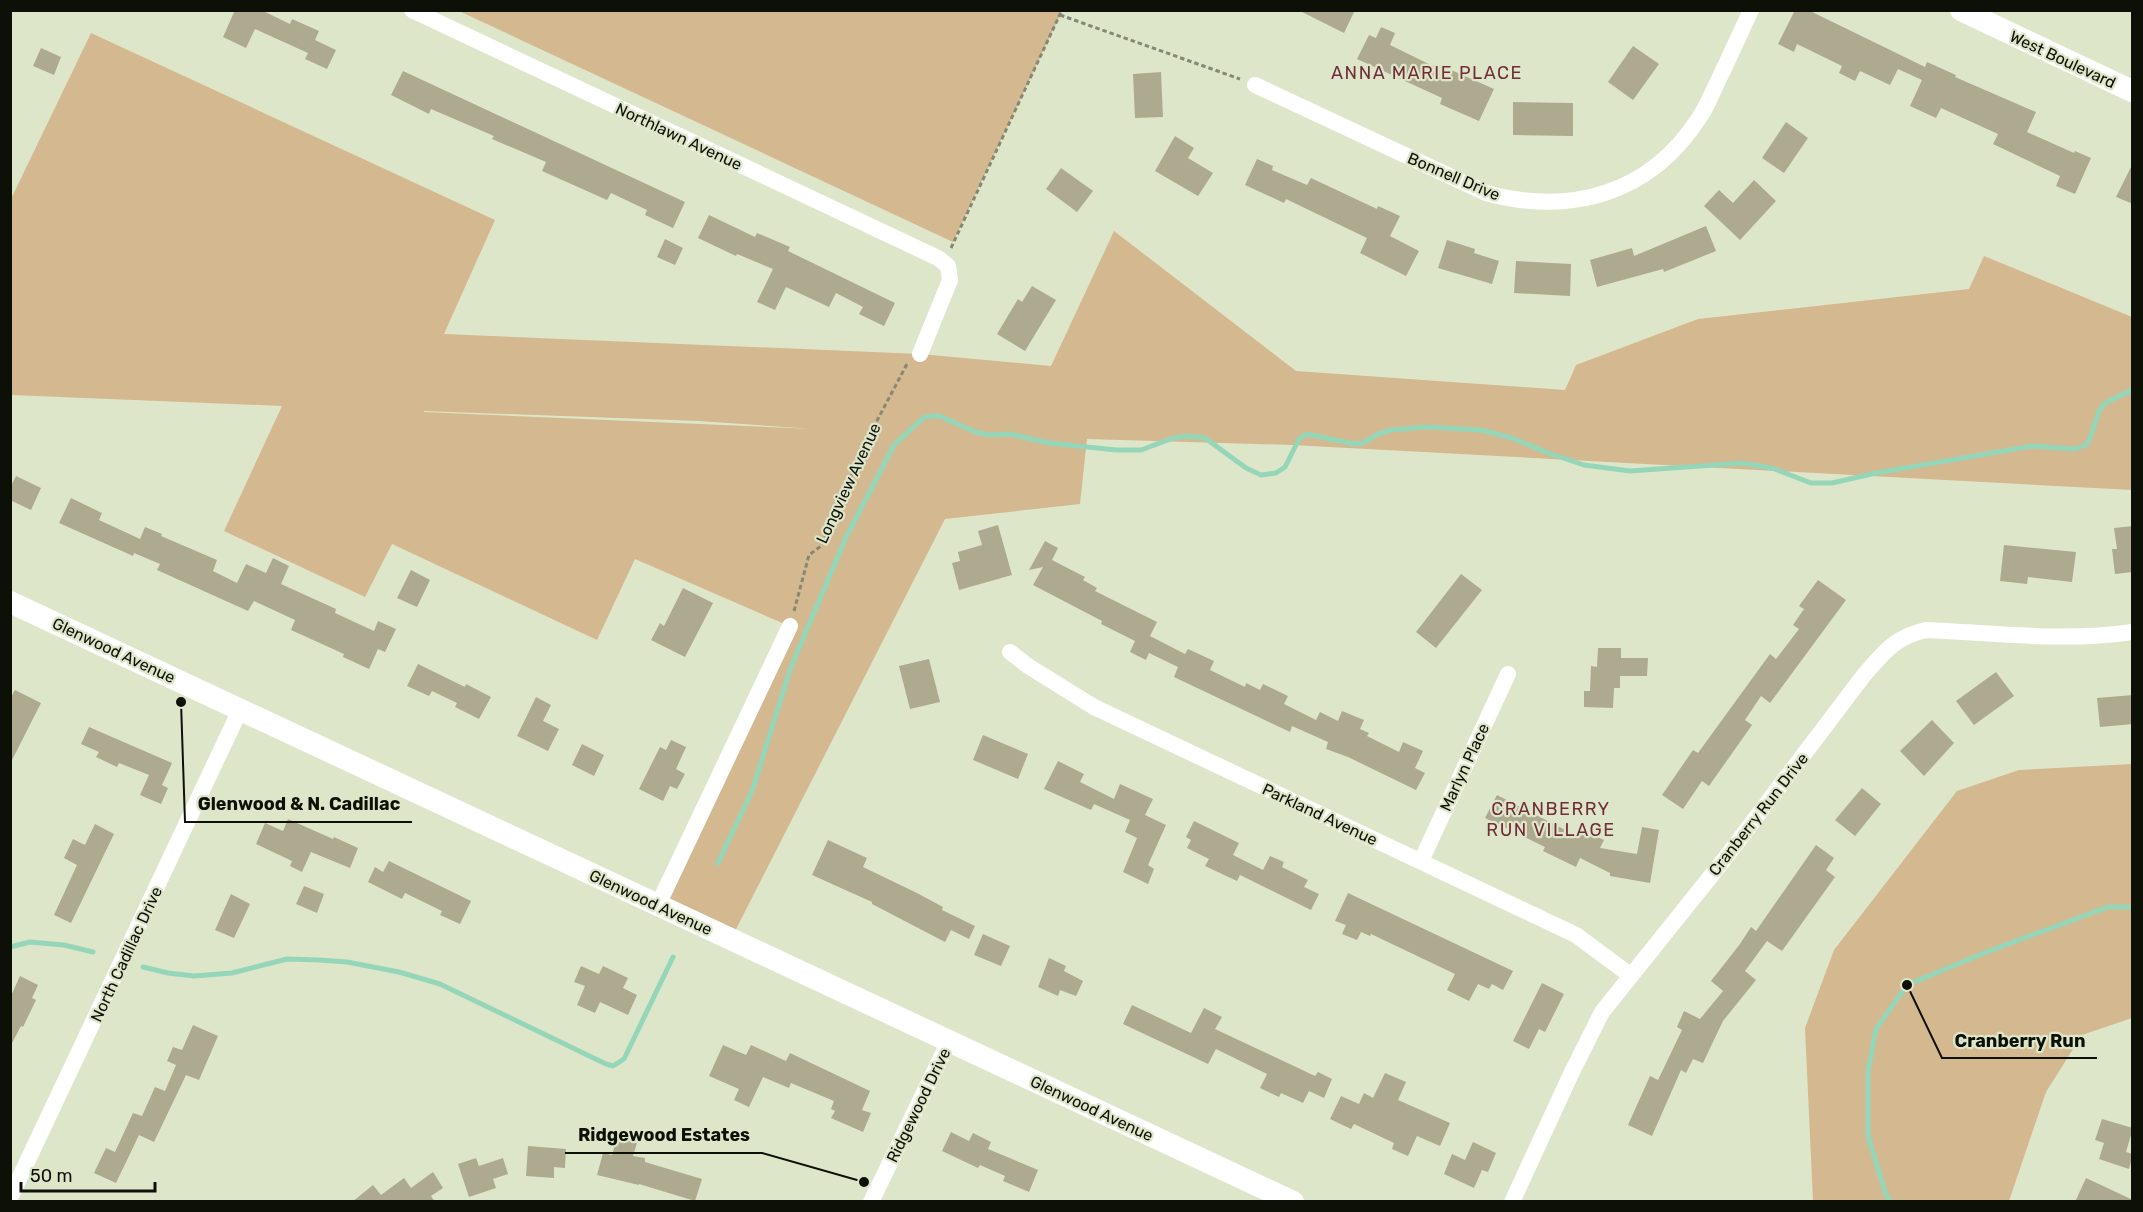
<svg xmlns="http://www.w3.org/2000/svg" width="2143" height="1212" font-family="Rubik,sans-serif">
  <rect width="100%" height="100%" fill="#dee6ca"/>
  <g fill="#d4b88f" fill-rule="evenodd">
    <polygon points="459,11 1062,11 953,242"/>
    <path d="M91,33L495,220L444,334L920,354L1051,366L1114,231L1296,371L1565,390L1576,365L1698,319L1969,289L1984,256L2132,317V490L1292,445L1087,439L1080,504L945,519L731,939L658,905L789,626L635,559L597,640L392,544L365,597L224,531L282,406L11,395L10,201ZM424,411L699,421L813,429L424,412Z"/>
    <polygon points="2132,764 2132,1018 2082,1035 2046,1092 2009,1201 1813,1201 1805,1028 1834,950 1957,791 2019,770"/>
  </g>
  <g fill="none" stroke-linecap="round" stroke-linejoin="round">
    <g stroke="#95d6b9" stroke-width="5">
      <polyline points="718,863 752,791 791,667 846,537 894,445 923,418 931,416 939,416 976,432 988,435 1010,434 1049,443 1116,450 1141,450 1173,438 1188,436 1205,438 1246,468 1261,475 1276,473 1285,467 1299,439 1307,434 1354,444 1363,443 1378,434 1391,430 1426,427 1481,430 1512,438 1548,453 1584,465 1630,471 1742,463 1772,468 1811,483 1832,483 1876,473 2032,446 2074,449 2086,445 2090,438 2099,411 2105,403 2132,390"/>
      <polyline points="10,947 30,942 64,945 93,952"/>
      <polyline points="143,967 168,973 194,976 232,973 287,959 319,960 347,962 399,972 440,984 606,1064 613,1066 624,1059 673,957"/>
      <polyline points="1891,1202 1886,1195 1868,1136 1868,1071 1876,1029 1907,985 1984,953 2108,907 2132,907"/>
    </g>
  </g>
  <g fill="#aeaa8f">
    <polygon points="235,10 261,10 290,24 292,19 319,31 315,40 336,50 327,69 305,59 308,53 255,29 246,48 223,37"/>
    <polygon points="1298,10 1355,10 1344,33"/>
    <polygon points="1795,10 1808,10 1925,67 1927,62 1956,75 1955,77 2036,112 2027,132 2074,153 2075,151 2091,158 2075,194 2056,186 2060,176 1993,144 1998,134 1941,108 1936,118 1910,106 1922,80 1898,69 1890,85 1860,71 1855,81 1839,73 1842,66 1797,44 1794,52 1778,44"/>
    <polygon points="1381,27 1395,33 1390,45 1439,69 1440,65 1494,89 1479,121 1440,104 1442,98 1357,59 1369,35 1376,38"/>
    <polygon points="1633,46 1659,64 1633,100 1608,82"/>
    <polygon points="41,48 61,57 54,75 33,66"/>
    <polygon points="403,71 685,202 673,228 645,215 647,210 611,193 607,200 542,171 546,162 492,139 494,136 431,109 429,114 391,95"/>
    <polygon points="1161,72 1163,117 1135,118 1133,74"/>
    <polygon points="1513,102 1573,103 1573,136 1513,135"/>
    <polygon points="1786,122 1808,138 1784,173 1762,158"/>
    <polygon points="1175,136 1194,148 1188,158 1213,173 1198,196 1155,171"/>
    <polygon points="1257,159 1273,166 1272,170 1307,185 1311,178 1377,209 1378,206 1400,216 1390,236 1419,251 1406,276 1360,253 1367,238 1286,199 1284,203 1245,185"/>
    <polygon points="2133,163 2133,204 2116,197"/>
    <polygon points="1061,168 1093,191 1077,212 1046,189"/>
    <polygon points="1754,180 1776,201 1740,240 1704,206 1719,190 1733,203"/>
    <polygon points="709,215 755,237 757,233 790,247 788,251 895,303 884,326 859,314 863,307 836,293 829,307 786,287 775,310 757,302 773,269 737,254 736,256 698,238"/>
    <polygon points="1706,226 1716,251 1664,272 1663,269 1597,287 1590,260 1632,248 1634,256"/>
    <polygon points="665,239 683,248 675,265 657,257"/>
    <polygon points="1447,240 1475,249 1474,253 1499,261 1492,284 1438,268"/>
    <polygon points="1516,261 1571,264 1570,296 1514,293"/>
    <polygon points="1032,286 1056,300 1025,351 997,334 1018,299 1022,302"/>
    <polygon points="16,476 41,488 31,510 10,500 10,488"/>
    <polygon points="71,498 102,513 99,520 140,539 145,527 162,534 161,536 217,560 213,571 237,583 246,564 266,573 273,558 289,566 281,584 336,609 335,613 374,631 378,621 396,629 385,652 378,649 369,669 343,657 344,654 291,630 295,620 254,601 248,611 157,570 160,564 134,553 133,556 59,523"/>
    <polygon points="998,525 1012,575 959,590 952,563 960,561 958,552 982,545 978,531"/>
    <polygon points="2133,526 2133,572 2115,574 2112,549 2117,549 2114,528"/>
    <polygon points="1045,541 1058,548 1052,560 1085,577 1083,580 1097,588 1095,591 1157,622 1150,636 1185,654 1188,649 1214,661 1210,670 1245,687 1246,683 1260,690 1263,684 1288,696 1284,704 1316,720 1320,712 1338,721 1342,711 1364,720 1360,729 1369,733 1367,736 1399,752 1403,742 1423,751 1415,768 1425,773 1416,790 1348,757 1326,749 1328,742 1292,726 1290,732 1174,677 1178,667 1149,653 1146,660 1130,652 1135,641 1101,624 1102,621 1033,585 1043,567 1029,570"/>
    <polygon points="2004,545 2076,552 2072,582 2028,577 2027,584 2000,581"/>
    <polygon points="411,570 430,580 417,607 397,598"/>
    <polygon points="1461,574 1482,590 1436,648 1416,632"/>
    <polygon points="1818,580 1846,600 1770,703 1761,696 1745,720 1752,725 1709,786 1702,781 1683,809 1662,795 1693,750 1698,753 1770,654 1776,659 1799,629 1793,625 1804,609 1799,606"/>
    <polygon points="683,588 713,603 685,657 651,640 660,623 664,626"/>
    <polygon points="1598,648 1621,648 1621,658 1648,658 1647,676 1620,676 1620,688 1614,688 1613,708 1584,707 1584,691 1590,691 1591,666 1597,667"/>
    <polygon points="929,659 940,702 910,709 899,666"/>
    <polygon points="418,664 465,687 466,684 491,697 479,719 455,707 457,703 432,691 429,696 407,686"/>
    <polygon points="1996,672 2014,696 1974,725 1956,701"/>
    <polygon points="15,690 41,703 10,764 10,699"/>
    <polygon points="2133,695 2133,724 2100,727 2097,698"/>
    <polygon points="536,697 551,705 543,721 559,729 548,751 517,736"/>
    <polygon points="1932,720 1954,743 1924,776 1900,751"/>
    <polygon points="89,727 172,763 162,785 168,788 161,804 140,795 149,775 119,763 117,767 96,757 99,752 81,744"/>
    <polygon points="983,735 1028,754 1018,779 973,760"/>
    <polygon points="671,740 686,747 676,769 685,774 677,789 670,786 663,801 639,789 660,747 666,750"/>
    <polygon points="582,744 604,755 594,776 572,765"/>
    <polygon points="1058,761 1084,774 1080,782 1114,799 1120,784 1153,799 1145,815 1166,825 1148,865 1154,869 1148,884 1123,872 1137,838 1125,832 1130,820 1094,804 1091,810 1044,789"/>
    <polygon points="1862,788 1881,804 1855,836 1835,820"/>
    <polygon points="1497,795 1577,836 1580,829 1604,840 1600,848 1637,854 1642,827 1659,830 1650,883 1610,876 1610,873 1580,858 1576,867 1543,851 1545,847 1485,818"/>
    <polygon points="288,819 333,839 334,837 358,848 350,868 311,852 302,872 290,866 292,861 256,844 265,823 283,831"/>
    <polygon points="1194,821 1239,843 1233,855 1263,870 1270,856 1284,862 1282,867 1308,880 1304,887 1319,894 1311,910 1240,875 1237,881 1205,866 1209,859 1187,848 1191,840 1186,837"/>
    <polygon points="95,824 114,834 71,923 54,915 77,865 64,858 73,839 85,845"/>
    <polygon points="828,840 867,858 863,867 917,893 943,907 942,910 975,926 969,939 951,930 945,942 872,904 872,902 812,875"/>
    <polygon points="1816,845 1834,858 1826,870 1835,877 1782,951 1767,941 1745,971 1756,980 1723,1021 1703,1063 1693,1059 1686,1073 1681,1070 1652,1136 1628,1125 1650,1076 1658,1080 1682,1030 1677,1027 1684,1011 1700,1019 1723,991 1711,981 1740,944 1751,927 1756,931"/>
    <polygon points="389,861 471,901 460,924 440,915 442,911 405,893 402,899 368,882 375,867 383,872"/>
    <polygon points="304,886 324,894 317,913 296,904"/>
    <polygon points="1348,893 1513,971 1503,990 1492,984 1489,989 1478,984 1469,1001 1447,990 1455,974 1371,934 1370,936 1361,932 1357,940 1342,934 1346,925 1335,921"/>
    <polygon points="231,894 250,904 234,938 215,930"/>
    <polygon points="983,934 1010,946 1001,966 974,955"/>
    <polygon points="1049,958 1066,966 1064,971 1083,981 1076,996 1060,990 1058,996 1038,987"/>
    <polygon points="581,966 599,974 603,966 628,978 623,988 637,995 628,1015 600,1002 595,1013 577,1005 585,986 574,982"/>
    <polygon points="20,976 38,985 32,998 36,1000 23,1027 21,1026 10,1047 10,998"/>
    <polygon points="1542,983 1564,994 1545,1032 1539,1029 1529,1049 1513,1041"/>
    <polygon points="1132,1005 1191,1033 1204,1008 1222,1017 1215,1029 1315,1076 1318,1072 1332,1079 1324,1098 1309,1091 1303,1103 1281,1093 1279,1097 1260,1088 1267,1074 1216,1049 1208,1064 1123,1024"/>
    <polygon points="193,1025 218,1036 199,1080 186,1075 154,1142 139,1135 116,1183 94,1173 106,1148 115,1152 133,1113 142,1116 155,1087 165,1091 176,1065 167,1061 173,1047 182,1050"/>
    <polygon points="723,1045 746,1055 751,1045 786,1061 790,1053 870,1091 862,1110 871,1113 863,1132 831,1118 835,1111 831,1109 834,1101 791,1083 789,1088 763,1077 749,1107 734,1100 739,1089 709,1076"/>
    <polygon points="1385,1073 1406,1082 1398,1100 1450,1123 1440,1146 1417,1136 1408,1156 1392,1149 1394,1143 1354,1124 1351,1129 1330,1119 1341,1096 1359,1104 1364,1093 1373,1098"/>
    <polygon points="2102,1119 2133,1128 2126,1152 2133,1154 2129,1169 2099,1159 2104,1143 2095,1140"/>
    <polygon points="951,1132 969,1141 973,1133 991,1142 988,1149 1038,1170 1029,1192 1003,1181 1005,1176 980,1165 978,1168 942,1151"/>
    <polygon points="617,1138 637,1143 633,1156 645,1158 645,1162 702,1179 695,1201 639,1184 639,1185 597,1175 603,1153 612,1155"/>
    <polygon points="1473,1142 1496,1153 1488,1172 1482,1170 1474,1188 1444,1174 1452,1154 1465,1160"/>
    <polygon points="528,1146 566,1149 565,1168 554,1167 554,1178 526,1176"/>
    <polygon points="476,1158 479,1166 503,1158 508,1174 493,1179 496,1188 469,1197 458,1164"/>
    <polygon points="433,1172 443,1188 431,1196 435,1202 352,1202 373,1185 381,1195 404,1178 411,1188"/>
    <polygon points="2086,1178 2133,1200 2133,1202 2075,1202"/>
  </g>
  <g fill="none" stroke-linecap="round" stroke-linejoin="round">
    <g stroke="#848975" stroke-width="3" stroke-dasharray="4.5 3" stroke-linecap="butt">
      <polyline points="1060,15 1240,79"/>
      <polyline points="951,248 1062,10"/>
      <polyline points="794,611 809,555 821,546 848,482 868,445 871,432 907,364"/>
    </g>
    <g stroke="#fff" stroke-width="16">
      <polyline points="412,10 938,258 948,266 950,280 920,354"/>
      <path d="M1255,85L1486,193C1571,216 1650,194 1699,118C1707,107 1712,93 1718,81C1729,58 1740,34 1751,10"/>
      <polyline points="1010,652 1028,666 1094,707 1576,935 1630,975"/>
      <polyline points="1421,861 1508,674"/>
      <polyline points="658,905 790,626"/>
      <polyline points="10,1198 240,710"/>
      <polyline points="871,1202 949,1041"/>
      <path d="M1512,1202L1571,1074L1602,1012L1723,861L1864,675C1884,652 1895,637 1926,630C1995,633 2065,642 2132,632"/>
    </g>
    <g stroke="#fff" stroke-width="22">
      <polyline points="1961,10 2132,91"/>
      <polyline points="10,602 1293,1202"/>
    </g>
  </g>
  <g text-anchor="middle" stroke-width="4.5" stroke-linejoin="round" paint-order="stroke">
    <g font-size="16" fill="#0d1006" stroke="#dee6ca">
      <text transform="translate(2063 59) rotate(25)" y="6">West Boulevard</text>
      <text transform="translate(679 136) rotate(25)" y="6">Northlawn Avenue</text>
      <text transform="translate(1454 176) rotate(23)" y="6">Bonnell Drive</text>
      <text transform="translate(848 483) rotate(-65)" y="6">Longview Avenue</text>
      <text transform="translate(114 650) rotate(25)" y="6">Glenwood Avenue</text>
      <text transform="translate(1464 767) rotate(-65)" y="6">Marlyn Place</text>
      <text transform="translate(1320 814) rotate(25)" y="6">Parkland Avenue</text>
      <text transform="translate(1758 814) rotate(-52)" y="6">Cranberry Run Drive</text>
      <text transform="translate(651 902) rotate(25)" y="6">Glenwood Avenue</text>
      <text transform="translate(126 954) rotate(-65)" y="6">North Cadillac Drive</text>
      <text transform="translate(918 1105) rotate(-64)" y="6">Ridgewood Drive</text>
      <text transform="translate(1092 1108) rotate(25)" y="6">Glenwood Avenue</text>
    </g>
    <g font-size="18" letter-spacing="1.5" fill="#722c38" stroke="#dee6ca">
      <text x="1427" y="79">ANNA MARIE PLACE</text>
      <text x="1551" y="815">CRANBERRY<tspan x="1551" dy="21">RUN VILLAGE</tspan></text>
    </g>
  </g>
  <path fill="none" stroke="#0d1006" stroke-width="2" d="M181 702L185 822H412M1907 985L1942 1058H2097M864 1182L762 1153H565"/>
  <g fill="#0d1006" stroke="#dee6ca" stroke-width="2">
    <circle cx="181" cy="702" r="6"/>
    <circle cx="1907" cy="985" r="6"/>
    <circle cx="864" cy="1182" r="6"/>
  </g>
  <g font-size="18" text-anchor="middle" font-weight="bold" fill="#0d1006" stroke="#dee6ca" stroke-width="4.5" stroke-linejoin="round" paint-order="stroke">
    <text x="299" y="810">Glenwood &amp; N. Cadillac</text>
    <text x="2020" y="1047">Cranberry Run</text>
    <text x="664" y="1141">Ridgewood Estates</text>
  </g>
  <rect width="2143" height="1212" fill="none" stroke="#0d1006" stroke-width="24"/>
  <path d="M21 1182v9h134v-9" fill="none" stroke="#0d1006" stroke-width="3"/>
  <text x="30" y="1182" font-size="18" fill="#0d1006" stroke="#dee6ca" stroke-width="4.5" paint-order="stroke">50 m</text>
</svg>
